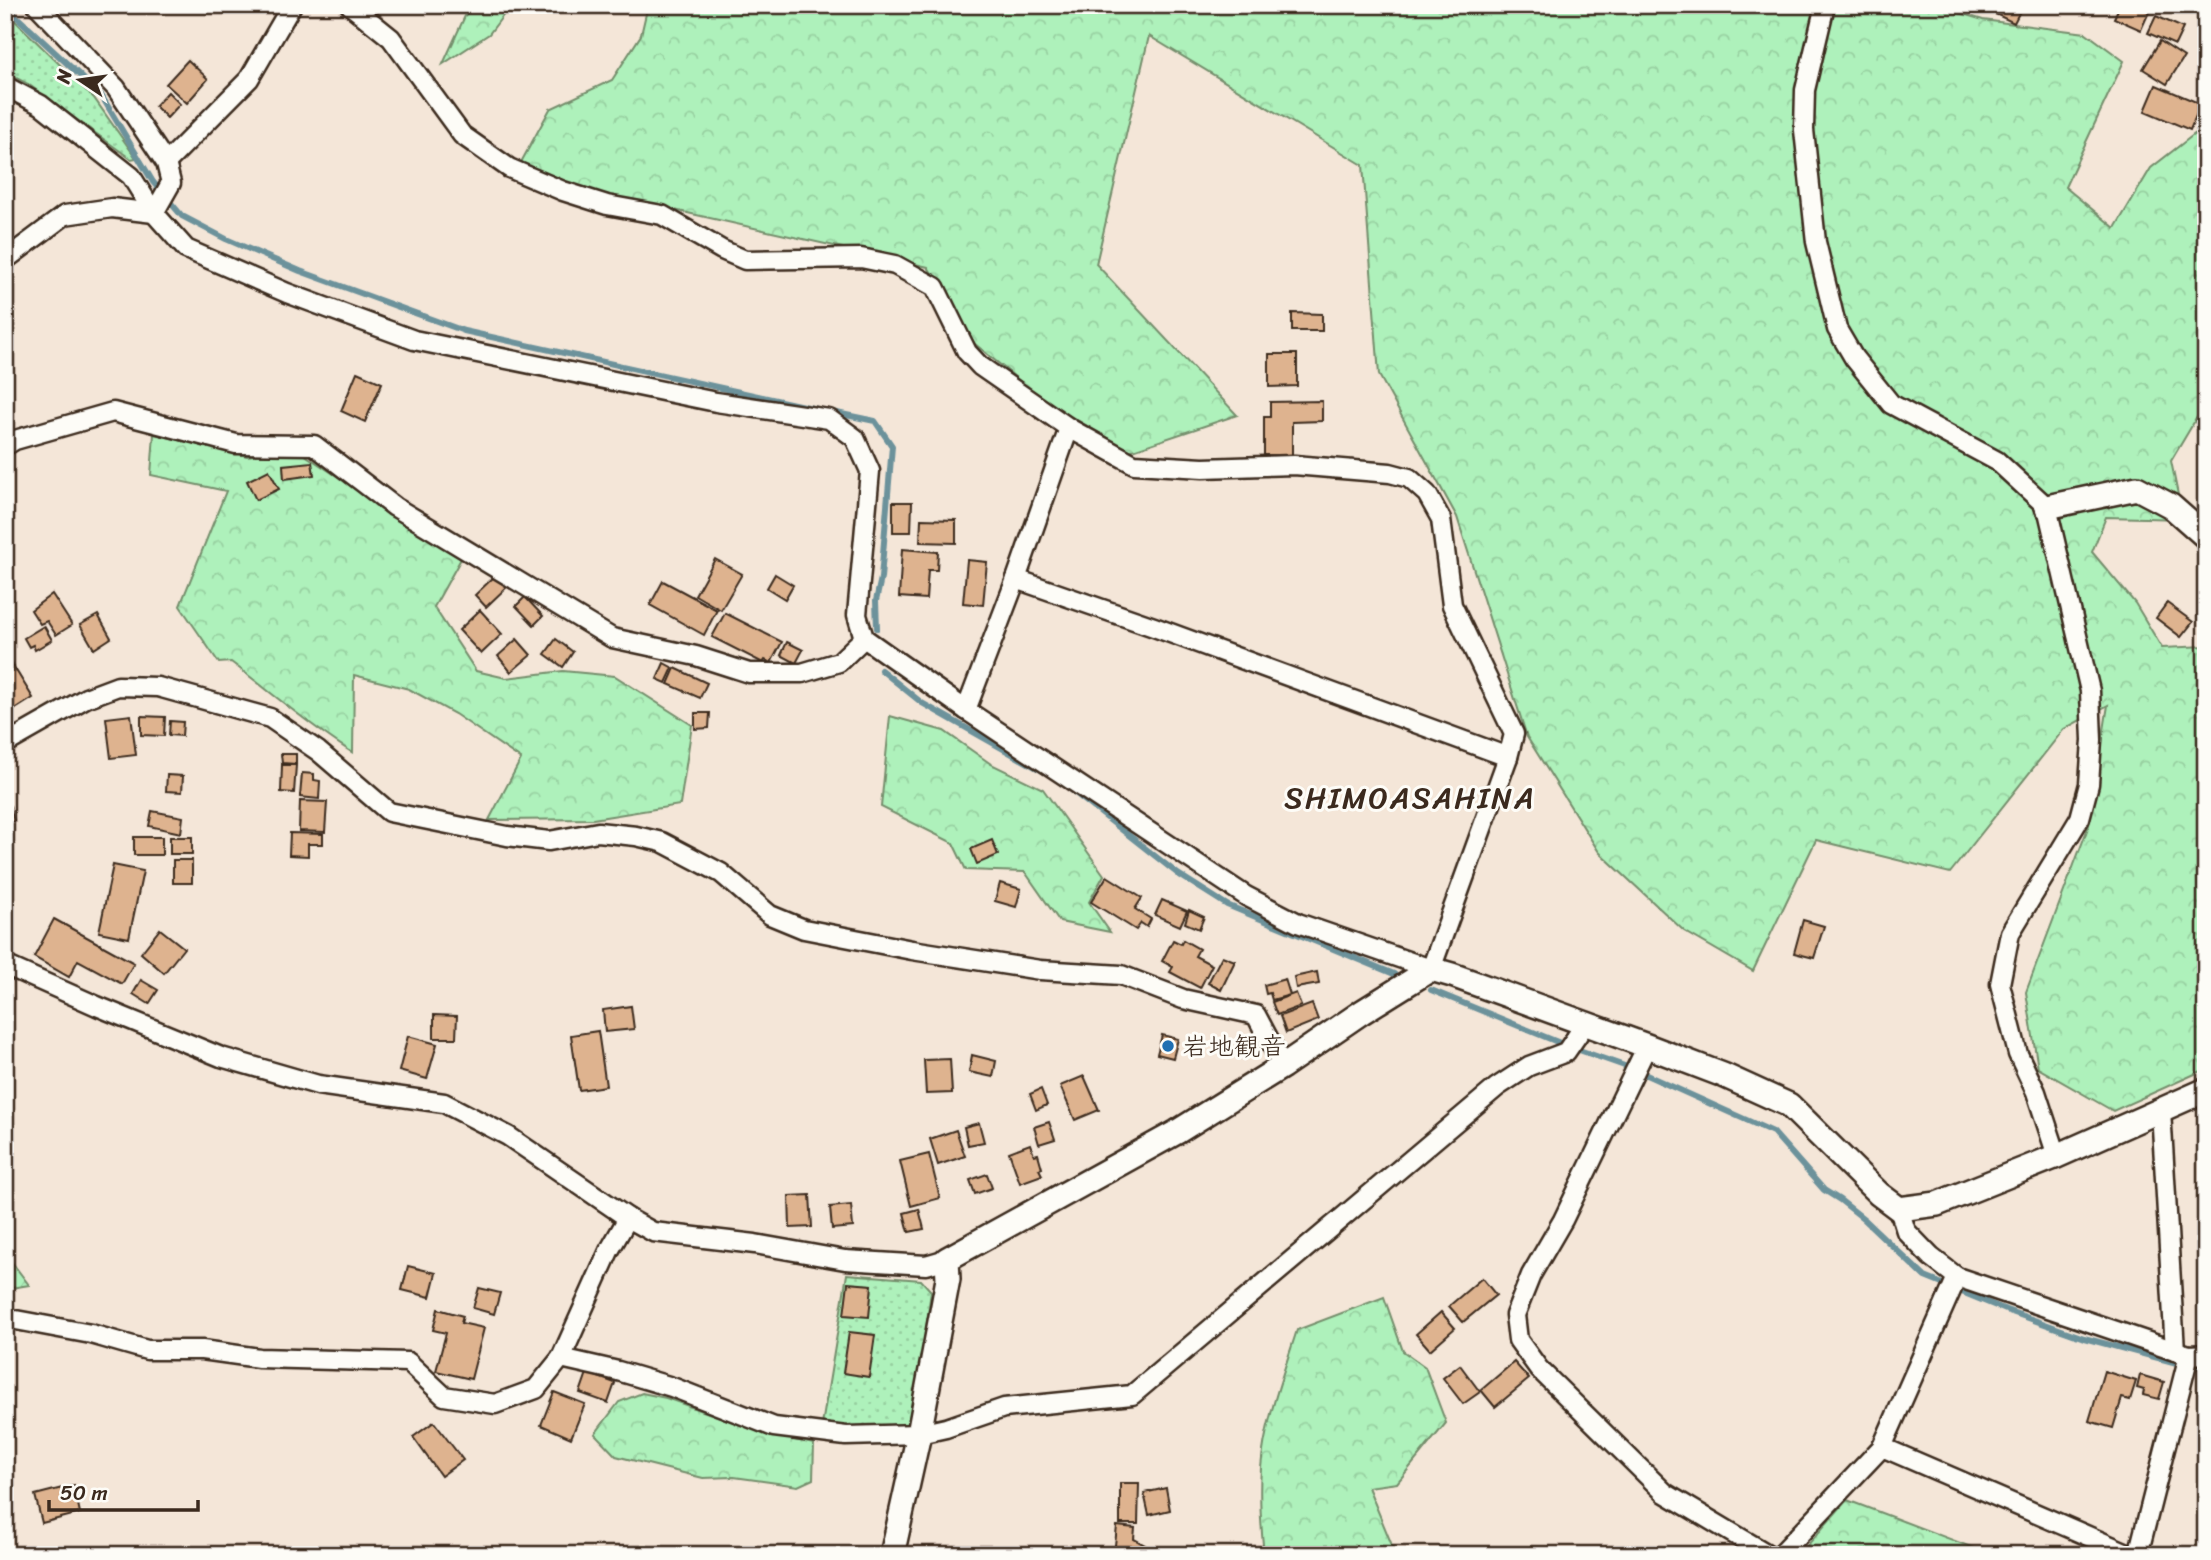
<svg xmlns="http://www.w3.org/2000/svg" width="2211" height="1560" font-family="Sriracha,'Klee One',sans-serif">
  <defs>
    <pattern id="grass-dots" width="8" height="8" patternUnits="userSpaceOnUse" patternTransform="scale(1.75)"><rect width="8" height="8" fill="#aef1bb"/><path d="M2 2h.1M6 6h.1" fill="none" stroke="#97cfa0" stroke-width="1.8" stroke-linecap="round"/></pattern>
    <pattern id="forest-crowns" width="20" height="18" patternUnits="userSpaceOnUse" patternTransform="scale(1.75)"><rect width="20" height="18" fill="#aef1bb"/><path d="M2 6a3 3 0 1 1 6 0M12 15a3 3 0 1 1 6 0" fill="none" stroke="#97cfa0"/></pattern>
  </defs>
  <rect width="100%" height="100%" fill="#f4e6d8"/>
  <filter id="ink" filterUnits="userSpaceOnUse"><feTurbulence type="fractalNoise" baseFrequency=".0143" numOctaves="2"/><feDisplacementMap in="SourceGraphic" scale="14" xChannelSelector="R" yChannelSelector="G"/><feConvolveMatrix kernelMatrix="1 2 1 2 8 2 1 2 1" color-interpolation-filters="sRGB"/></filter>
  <g filter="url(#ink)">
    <g fill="url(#grass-dots)" stroke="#748e6c" stroke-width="2">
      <polygon points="5,11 94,98 136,158 131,159 28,84 5,72"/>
      <polygon points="847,1274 921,1280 931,1291 916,1407 908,1425 886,1428 822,1425"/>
    </g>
    <g fill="url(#forest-crowns)" stroke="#748e6c" stroke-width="2">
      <polygon points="470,5 511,5 489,34 443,64"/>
      <polygon points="648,5 1933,5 1983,20 2086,33 2124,61 2065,187 2115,228 2151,168 2206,125 2206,402 2171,461 2183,519 2106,517 2092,552 2135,603 2162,648 2206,646 2206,1069 2113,1111 2038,1068 2026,992 2089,825 2108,705 2064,729 1950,873 1816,840 1753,971 1684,931 1599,852 1527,737 1457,517 1379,375 1363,165 1149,36 1096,264 1237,415 1130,451 1043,400 975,344 928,267 603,194 519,166 550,109 612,80 641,35"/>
      <path d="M154,434L247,456L296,449L403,520L463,555L434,607L476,671L506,678L563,671L615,676L692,725L680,805L593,819L489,820L521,759L455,714L409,689L354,675L353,753C310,726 272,693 231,662L219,663L180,606L226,491L151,475Z"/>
      <polygon points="890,716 944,731 991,764 1043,789 1104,875 1089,902 1110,932 1060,922 1025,872 966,870 953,843 881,807"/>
      <polygon points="5,1253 29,1285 5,1289"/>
      <path d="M1384,1297L1403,1351L1425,1367L1446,1423L1397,1483L1368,1487L1396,1555H1264C1261,1527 1259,1496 1261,1468C1264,1425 1284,1371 1297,1330Z"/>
      <polygon points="642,1393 666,1398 771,1435 814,1444 813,1479 798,1486 734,1477 703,1478 616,1456 595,1434 619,1402"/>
      <polygon points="1847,1500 1979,1550 1984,1555 1799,1555"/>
    </g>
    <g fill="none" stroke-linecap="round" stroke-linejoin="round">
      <g stroke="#6c929b" stroke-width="6">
        <polyline points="5,6 101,95 153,182 182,216 226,239 300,271 464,331 817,409"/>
        <polyline points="827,411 875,421 892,446 881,578 876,601 877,628"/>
        <polyline points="881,670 922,703 1046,773"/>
        <polyline points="1070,789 1178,874 1227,905 1394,974"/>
        <polyline points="1431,990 1565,1045 1633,1069 1773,1132 1824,1190 1840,1200 1864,1219 1925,1277 2006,1310 2084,1338 2177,1363 2206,1368"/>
      </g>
    </g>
    <g fill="#deb38f" stroke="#3b2a1e" stroke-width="2">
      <polygon points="1977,5 2023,5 2014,23"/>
      <polygon points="2120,5 2134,5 2149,12 2141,30 2114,18"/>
      <polygon points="2156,16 2183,28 2175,45 2148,33"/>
      <polygon points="2160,41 2184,57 2167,84 2143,69"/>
      <polygon points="188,60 208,79 187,103 166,84"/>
      <polygon points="2156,85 2201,104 2190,130 2145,111"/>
      <polygon points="168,92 180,104 167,118 155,106"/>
      <polygon points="1292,313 1322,314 1322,331 1292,331"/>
      <polygon points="1269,354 1297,354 1297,386 1269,387"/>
      <polygon points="357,372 382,383 365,422 341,411"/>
      <polygon points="1322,401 1322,421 1292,422 1292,455 1264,455 1264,417 1270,417 1270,402"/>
      <polygon points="312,462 314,475 284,479 283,465"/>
      <polygon points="269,470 279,489 256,500 247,481"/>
      <polygon points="893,502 912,502 911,532 893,532"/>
      <polygon points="921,519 956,520 956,543 920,542"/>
      <polygon points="902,549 938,552 937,570 928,570 926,599 899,597"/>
      <polygon points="715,559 742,574 721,610 695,595"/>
      <polygon points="967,560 987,562 983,605 963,603"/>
      <polygon points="498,573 509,585 486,607 475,595"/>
      <polygon points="775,574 793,585 785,599 767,588"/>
      <polygon points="663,581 717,610 704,635 650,605"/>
      <polygon points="52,594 72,625 56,635 47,621 40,624 31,610"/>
      <polygon points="525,597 543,616 534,625 516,606"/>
      <polygon points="2167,603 2193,622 2181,637 2156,618"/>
      <polygon points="480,610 502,634 481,654 459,630"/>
      <polygon points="725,613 782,642 771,663 765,660 763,663 712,637"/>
      <polygon points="98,615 111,638 94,649 80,625"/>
      <polygon points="44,626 52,640 35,650 33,645 29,647 24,638"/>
      <polygon points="517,639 531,655 511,672 498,656"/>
      <polygon points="556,639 573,652 563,667 545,654"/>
      <polygon points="787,642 803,650 796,663 781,655"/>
      <polygon points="9,659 33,698 6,715 5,661"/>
      <polygon points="664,663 673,668 666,683 657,679"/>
      <polygon points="675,668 707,683 700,698 668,684"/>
      <polygon points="695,713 710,713 709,728 695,729"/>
      <polygon points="131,715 136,755 111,758 106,718"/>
      <polygon points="141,716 165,717 164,736 141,735"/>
      <polygon points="170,721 183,722 182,736 169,735"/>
      <polygon points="281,754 296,754 296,764 282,763"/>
      <polygon points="282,765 296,765 294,793 281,792"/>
      <polygon points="302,773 314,774 314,780 320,781 319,799 300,797"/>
      <polygon points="167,775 183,776 182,792 166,791"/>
      <polygon points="300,801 327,802 325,832 299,831"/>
      <polygon points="10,806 14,821 5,824 5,808"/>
      <polygon points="152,811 183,817 181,833 149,826"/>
      <polygon points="290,833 323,834 323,844 308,844 308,856 289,855"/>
      <rect x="134" y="837" width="28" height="18"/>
      <rect x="170" y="837" width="22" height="17"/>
      <polygon points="992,840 998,855 977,864 971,849"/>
      <rect x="173" y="860" width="19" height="23"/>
      <polygon points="113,865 143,871 129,938 99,932"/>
      <polygon points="1107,876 1142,898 1135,909 1151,919 1147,927 1141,923 1136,930 1091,902"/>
      <polygon points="1000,883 1021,889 1016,907 995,901"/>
      <polygon points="1162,900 1187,911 1180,926 1155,915"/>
      <polygon points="5,902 11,903 5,928"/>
      <polygon points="1189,910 1204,917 1199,929 1185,923"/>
      <polygon points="54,919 134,963 122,984 78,960 69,977 34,957"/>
      <polygon points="1803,920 1824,926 1814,958 1794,953"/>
      <polygon points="160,929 184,948 164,973 141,953"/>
      <polygon points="1173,940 1181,944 1183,940 1199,949 1195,956 1212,965 1200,988 1170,972 1173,967 1162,961"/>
      <polygon points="1222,956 1235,961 1221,990 1208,983"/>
      <polygon points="1317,972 1319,984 1296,988 1294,977"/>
      <polygon points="1285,979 1290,995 1272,1000 1270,993 1266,994 1264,985"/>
      <polygon points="141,980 158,990 149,1004 133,994"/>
      <polygon points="1296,993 1301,1006 1277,1015 1272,1002"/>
      <polygon points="1312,1004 1318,1020 1286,1033 1280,1016"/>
      <polygon points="631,1006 634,1029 605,1032 603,1010"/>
      <polygon points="434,1015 457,1016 456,1038 434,1038"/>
      <polygon points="598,1031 606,1086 579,1090 571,1035"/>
      <polygon points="1162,1035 1178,1039 1173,1058 1157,1054"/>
      <polygon points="408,1036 437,1044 427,1079 399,1071"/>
      <polygon points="972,1055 996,1061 993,1077 969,1072"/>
      <polygon points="950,1059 952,1093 926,1094 924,1060"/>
      <polygon points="1084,1076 1099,1110 1075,1120 1060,1086"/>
      <polygon points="1041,1089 1047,1105 1036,1110 1030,1094"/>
      <polygon points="1049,1122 1055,1139 1039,1144 1034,1127"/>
      <polygon points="979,1123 984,1142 968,1145 964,1127"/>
      <polygon points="956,1130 965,1156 938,1165 930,1139"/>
      <polygon points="1030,1144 1034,1155 1038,1154 1042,1168 1039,1169 1042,1175 1020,1183 1009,1152"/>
      <polygon points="929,1154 940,1198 911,1206 900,1161"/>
      <polygon points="987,1174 992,1188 975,1194 970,1180"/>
      <polygon points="810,1195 812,1227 790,1228 789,1196"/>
      <polygon points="851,1205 853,1227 832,1229 830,1207"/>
      <polygon points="919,1209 924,1229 909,1232 904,1213"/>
      <polygon points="408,1266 436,1273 430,1297 402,1290"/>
      <polygon points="1482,1278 1496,1295 1463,1322 1449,1306"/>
      <polygon points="848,1283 872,1285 869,1317 844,1315"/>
      <polygon points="479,1288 500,1293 494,1314 473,1308"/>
      <polygon points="438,1309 463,1316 461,1323 484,1328 471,1379 436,1371 446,1333 433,1330"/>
      <polygon points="1441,1312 1455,1328 1430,1350 1416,1334"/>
      <polygon points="849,1332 875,1335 869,1377 843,1373"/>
      <polygon points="1514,1362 1529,1379 1495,1407 1481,1390"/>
      <polygon points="1460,1365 1480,1392 1463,1404 1443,1378"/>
      <polygon points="2104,1371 2136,1381 2130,1400 2122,1398 2113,1428 2089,1421"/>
      <polygon points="587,1373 615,1383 608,1403 580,1393"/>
      <polygon points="2140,1375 2164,1382 2159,1399 2143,1395 2144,1390 2137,1388"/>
      <polygon points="554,1392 585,1404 571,1438 541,1425"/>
      <polygon points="434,1422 463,1460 441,1476 413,1437"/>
      <polygon points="1120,1483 1139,1483 1138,1524 1120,1524"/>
      <polygon points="74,1485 80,1513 42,1523 35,1495"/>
      <polygon points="1166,1488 1170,1510 1149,1515 1144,1493"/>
      <polygon points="1117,1526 1135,1528 1134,1539 1145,1545 1144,1555 1114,1555"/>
    </g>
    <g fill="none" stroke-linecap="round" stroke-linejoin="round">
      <g stroke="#3b2a1e" stroke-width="23">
        <g id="minor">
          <polyline points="37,5 116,88 166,163 171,183 154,213"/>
          <polyline points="1825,5 1805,90 1804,130 1816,242 1837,329 1854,358 1891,404 1997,461 2047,507 2090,691 2092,740 2089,784 2080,818 2010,933 2000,984 2018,1054 2036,1092 2057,1156"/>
          <polyline points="5,86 41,105 131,176 154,213 186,249 287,293 414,340 716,402 829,419 855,438 870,471 857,615 864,638 966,710 1016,579 1069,428 980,366 967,352 935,287 895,265 861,258 745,260 722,250 662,215 607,205 563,191 509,168 462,135 391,38 350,5"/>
          <polyline points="166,163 249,79 292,5"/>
          <polyline points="5,260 65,215 112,208 154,213"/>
          <polyline points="1069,428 1134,464 1203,468 1294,465 1390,473 1409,478 1427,494 1441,519 1452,605 1514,734 1508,757"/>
          <polyline points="5,446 15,440 113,412 236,444 314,445 395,507 612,638 696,656 749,673 802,673 839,662 864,638"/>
          <polyline points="966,710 1246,896 1298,923 1431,969 1508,757 1154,627 1016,579"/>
          <polyline points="5,744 86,698 118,686 158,687 270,718 318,751 389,812 507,836 549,841 598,832 636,836 662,842 721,873 770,915 804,929 912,950 1040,970 1121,975 1183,999 1256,1015 1283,1066"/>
          <polyline points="5,965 97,1006 221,1057 318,1085 444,1103 508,1136 628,1218 653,1232 755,1244 845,1260 926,1265 947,1259"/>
          <polyline points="1647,1046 1563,1220 1531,1275 1515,1315 1518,1340 1539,1369 1665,1493 1769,1555"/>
          <polyline points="2161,1110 2175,1351"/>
          <polyline points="1899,1209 1906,1231 1931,1257 1957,1277 2175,1351 2189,1355 2206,1354"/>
          <polyline points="5,1318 91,1334 147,1350 202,1350 259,1358 408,1362 444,1396 495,1404 536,1389 561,1358 609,1251 628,1218"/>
          <polyline points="561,1358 618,1371 672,1387 774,1427 846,1436 919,1434 946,1428 1004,1408 1132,1395 1497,1087 1529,1066 1566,1052 1586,1023"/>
          <polyline points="1882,1447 1957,1277"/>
          <polyline points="1780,1555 1882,1447 2132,1555"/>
          <polyline points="2138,1555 2189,1355"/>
        </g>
      </g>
      <g stroke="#3b2a1e" stroke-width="28">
        <g id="tertiary">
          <polyline points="2047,507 2137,488 2171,506 2206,537"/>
          <polyline points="892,1555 919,1434 948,1279 947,1259 1177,1132 1283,1066 1362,1012 1431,969 1452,975 1647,1046 1723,1075 1789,1105 1879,1194 1899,1209 1937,1204 2057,1156 2206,1090"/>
        </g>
      </g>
      <use href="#minor" stroke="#fdfcf7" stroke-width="18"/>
      <use href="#tertiary" stroke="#fdfcf7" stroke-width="23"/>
    </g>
  </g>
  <circle fill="#1f6fb2" stroke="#fdfcf7" stroke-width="2.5" cx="1168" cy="1046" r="7"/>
  <g text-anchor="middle" stroke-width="6" stroke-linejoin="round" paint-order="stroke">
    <g font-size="26" fill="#3b2a1e" stroke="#fdfcf7" text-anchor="start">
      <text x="1182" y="1055">岩地観音</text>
    </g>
    <g font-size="30" letter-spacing="2" fill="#3b2a1e" stroke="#fdfcf7">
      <text x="1410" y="808">SHIMOASAHINA</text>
    </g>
  </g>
  <rect width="2211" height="1560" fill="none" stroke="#fdfcf7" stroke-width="28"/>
  <rect x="14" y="14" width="2183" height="1532" fill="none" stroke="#3b2a1e" stroke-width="2.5" filter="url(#ink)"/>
  <g transform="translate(80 80) rotate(283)" stroke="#fdfcf7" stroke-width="5" paint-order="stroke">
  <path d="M0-5L12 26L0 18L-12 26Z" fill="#3b2a1e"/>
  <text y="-10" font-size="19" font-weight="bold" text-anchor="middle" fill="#3b2a1e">N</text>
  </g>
  <path d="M49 1500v10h149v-10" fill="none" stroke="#3b2a1e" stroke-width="3.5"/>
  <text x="60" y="1500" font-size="21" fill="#3b2a1e" stroke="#fdfcf7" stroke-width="5" paint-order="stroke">50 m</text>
</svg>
